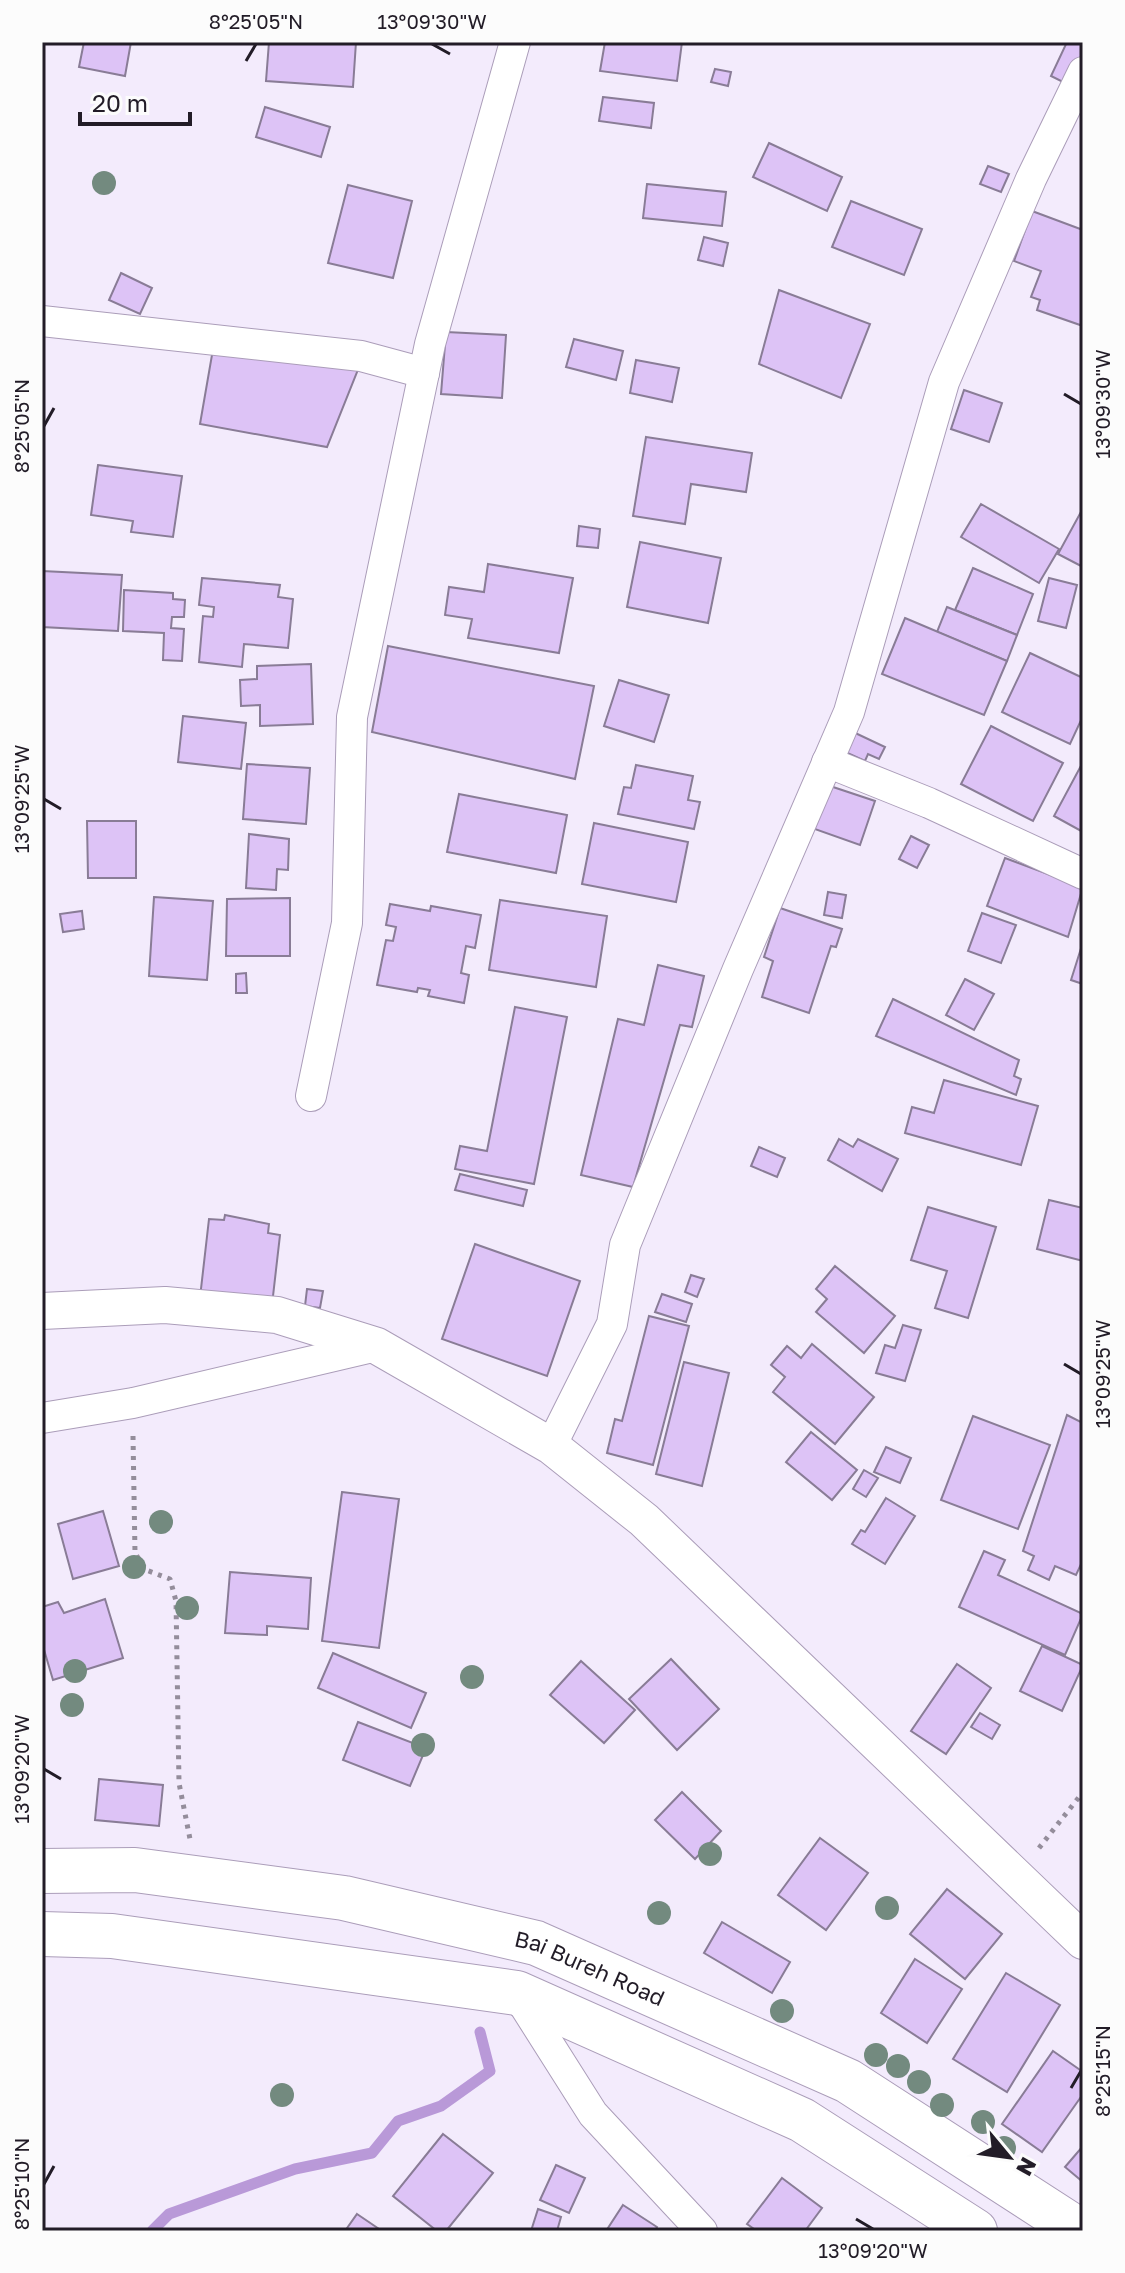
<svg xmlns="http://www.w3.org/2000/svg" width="1125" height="2273" font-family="'Golos Text',sans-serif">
  <rect width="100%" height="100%" fill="#f3ebfc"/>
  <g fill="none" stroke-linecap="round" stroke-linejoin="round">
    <polyline stroke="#b999d8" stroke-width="11" points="152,2231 169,2214 295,2169 372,2153 398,2121 441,2106 490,2071 480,2032"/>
  </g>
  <g fill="#ddc3f6" stroke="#897c96" stroke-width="2">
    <polygon points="84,42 131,42 125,76 79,67"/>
    <polygon points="269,42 356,42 353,87 266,81"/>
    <polygon points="605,42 682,42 677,81 600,71"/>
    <polygon points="1067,42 1083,42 1083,92 1051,76"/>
    <polygon points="715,69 731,72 728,86 711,82"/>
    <polygon points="603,97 654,103 651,128 599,121"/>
    <polygon points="265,107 330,127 321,157 256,137"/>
    <polygon points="769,143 842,177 827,211 753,177"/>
    <polygon points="988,166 1009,174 1001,192 980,184"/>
    <polygon points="647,184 726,192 722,226 643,218"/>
    <polygon points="348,185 412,201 393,278 328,263"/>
    <polygon points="851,201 922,229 904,275 832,247"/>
    <polygon points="1032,211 1083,230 1083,326 1037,310 1040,300 1031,297 1041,271 1014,261"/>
    <polygon points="704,237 728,243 723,266 698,260"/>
    <polygon points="121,273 152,288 140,314 109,300"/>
    <polygon points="779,290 870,324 841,398 759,364"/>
    <polygon points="217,326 367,347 327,447 200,424"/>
    <polygon points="446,332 506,335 502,398 441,394"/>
    <polygon points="574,339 623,351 616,380 566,367"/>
    <polygon points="636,360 679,368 672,402 630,393"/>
    <polygon points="964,390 1002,403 989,442 951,429"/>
    <polygon points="646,437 752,453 746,492 691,484 685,524 633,516"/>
    <polygon points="98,465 182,476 173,537 131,532 133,521 91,515"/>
    <polygon points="981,504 1059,549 1039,583 961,537"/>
    <polygon points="1082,510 1083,510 1083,567 1058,554"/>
    <polygon points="579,526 600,529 598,548 577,546"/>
    <polygon points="640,542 721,558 708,623 627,607"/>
    <polygon points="488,564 573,578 559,653 468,638 472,619 445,615 449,587 484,592"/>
    <polygon points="973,568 1033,594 1017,635 955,610"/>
    <polygon points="42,571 122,575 118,631 42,627"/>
    <polygon points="202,578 280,585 278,597 293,599 288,648 244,644 242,667 199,662 203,616 213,617 214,607 199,605"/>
    <polygon points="1049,578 1077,585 1066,628 1038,621"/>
    <polygon points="124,590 173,593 173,599 185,600 184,617 172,617 171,628 184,629 182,661 163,660 164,633 123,631"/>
    <polygon points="947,607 1017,635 1007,661 937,632"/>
    <polygon points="905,618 1007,661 984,715 882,674"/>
    <polygon points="388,646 594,686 575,779 372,732"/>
    <polygon points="1030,653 1083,678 1083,716 1070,744 1002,712"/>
    <polygon points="311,664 313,724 260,726 260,705 241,706 240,680 257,679 257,666"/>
    <polygon points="619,680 669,695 654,742 604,726"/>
    <polygon points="183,716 246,723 241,769 178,762"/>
    <polygon points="991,726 1063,763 1033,821 961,784"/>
    <polygon points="851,731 885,747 879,759 868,754 865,761 843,751"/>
    <polygon points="1083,762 1083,832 1054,816"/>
    <polygon points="247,764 310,768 306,824 243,819"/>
    <polygon points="636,765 693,776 688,800 700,802 694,829 618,814 624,787 631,788"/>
    <polygon points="824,784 875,801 860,845 809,827"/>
    <polygon points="459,794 567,815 556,873 447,852"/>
    <polygon points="87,821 136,821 136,878 88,878"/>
    <polygon points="594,823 688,842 676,902 582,884"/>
    <polygon points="249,834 289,839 288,870 277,869 276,890 246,888"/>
    <polygon points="911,836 929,845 917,868 899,859"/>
    <polygon points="1005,858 1083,887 1068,937 987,906"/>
    <polygon points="828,892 846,895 842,918 824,915"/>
    <polygon points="154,897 213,901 207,980 149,976"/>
    <polygon points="290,898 290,956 226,956 227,899"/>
    <polygon points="500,900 607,916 596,987 489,970"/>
    <polygon points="390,904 430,911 431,906 481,915 475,948 466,946 461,973 469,975 464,1003 428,996 430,990 418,988 417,992 377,985 386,940 393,941 396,927 386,925"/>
    <polygon points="780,908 842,929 836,947 831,946 809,1013 762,997 773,961 764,957"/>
    <polygon points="82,911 84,929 63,932 60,914"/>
    <polygon points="982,913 1016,925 1001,963 968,951"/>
    <polygon points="1083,942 1083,984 1071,980"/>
    <polygon points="658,965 704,976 692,1027 680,1025 633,1187 581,1175 618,1019 644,1025"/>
    <polygon points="246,973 247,993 236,993 236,974"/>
    <polygon points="965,979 994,994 974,1030 946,1015"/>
    <polygon points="893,999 1019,1060 1014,1076 1021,1079 1016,1095 876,1036"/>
    <polygon points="515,1007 567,1017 534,1184 455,1169 460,1146 487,1151"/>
    <polygon points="944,1080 1038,1106 1021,1165 905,1133 912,1107 934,1113"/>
    <polygon points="839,1139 853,1147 858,1139 898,1159 882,1191 828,1160"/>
    <polygon points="759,1147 785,1158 777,1177 751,1166"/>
    <polygon points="460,1174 527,1190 523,1206 455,1190"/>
    <polygon points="1049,1200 1083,1208 1083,1261 1037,1249"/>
    <polygon points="928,1207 996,1227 968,1318 935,1308 947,1271 911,1260"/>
    <polygon points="225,1215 269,1224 268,1233 280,1235 269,1331 198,1315 209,1219 224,1220"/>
    <polygon points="475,1244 580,1281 547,1376 442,1339"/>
    <polygon points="835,1266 895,1316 864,1353 816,1312 827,1299 816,1289"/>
    <polygon points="691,1275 704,1279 697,1297 685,1292"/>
    <polygon points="307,1289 323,1291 320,1308 305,1306"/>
    <polygon points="662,1294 692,1304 686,1322 655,1312"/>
    <polygon points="649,1316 689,1326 653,1465 607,1453 615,1419 622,1421"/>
    <polygon points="903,1325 921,1330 905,1381 876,1373 885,1345 895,1348"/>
    <polygon points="812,1344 874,1397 835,1444 773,1392 785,1377 771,1365 787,1346 801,1358"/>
    <polygon points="684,1362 729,1373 702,1486 656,1474"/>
    <polygon points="1067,1415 1083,1423 1083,1560 1076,1575 1055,1566 1049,1580 1028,1570 1034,1556 1023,1551"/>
    <polygon points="973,1416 1050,1445 1018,1529 941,1500"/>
    <polygon points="811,1432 857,1470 832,1500 786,1462"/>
    <polygon points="886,1447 911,1458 900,1483 874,1472"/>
    <polygon points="864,1470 878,1478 866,1497 853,1489"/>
    <polygon points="342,1492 399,1499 379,1648 322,1641"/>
    <polygon points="886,1498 915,1516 885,1564 852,1544 861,1530 865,1532"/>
    <polygon points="103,1511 119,1566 73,1579 58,1524"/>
    <polygon points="984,1551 1005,1560 998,1575 1083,1614 1065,1655 959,1607"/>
    <polygon points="230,1572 311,1578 308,1629 267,1626 267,1635 225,1633"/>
    <polygon points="105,1599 123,1658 53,1680 42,1643 42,1607 58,1602 64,1613"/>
    <polygon points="1042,1646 1083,1665 1062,1711 1020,1691"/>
    <polygon points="333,1653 426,1693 411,1728 318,1688"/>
    <polygon points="671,1659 719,1709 677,1750 629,1699"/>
    <polygon points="581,1661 635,1710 604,1743 550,1695"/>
    <polygon points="957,1664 991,1688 946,1754 911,1731"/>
    <polygon points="980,1713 1000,1725 992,1739 971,1727"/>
    <polygon points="358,1722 426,1748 410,1786 343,1760"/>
    <polygon points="99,1779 163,1785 159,1826 95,1820"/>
    <polygon points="682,1792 721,1831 695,1859 655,1820"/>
    <polygon points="820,1838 868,1873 826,1930 778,1895"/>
    <polygon points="947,1889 1002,1934 965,1979 910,1934"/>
    <polygon points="722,1922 790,1962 772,1993 704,1953"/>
    <polygon points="915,1959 962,1989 927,2043 881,2013"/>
    <polygon points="1006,1973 1060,2005 1007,2092 953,2059"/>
    <polygon points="1053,2051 1083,2072 1083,2094 1042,2152 1002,2124"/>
    <polygon points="443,2134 493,2173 446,2231 437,2231 393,2196"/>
    <polygon points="1083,2146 1083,2182 1065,2167"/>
    <polygon points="556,2165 585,2178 569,2213 540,2200"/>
    <polygon points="782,2178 822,2208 805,2231 757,2231 747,2224"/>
    <polygon points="623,2205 657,2227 655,2231 606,2231"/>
    <polygon points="538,2209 561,2217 557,2231 531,2231"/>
    <polygon points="357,2214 382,2231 345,2231"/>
  </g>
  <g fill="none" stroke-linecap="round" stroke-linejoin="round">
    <g stroke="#ab9db9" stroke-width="32">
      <g id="minor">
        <polyline points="42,321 361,356 424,373"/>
        <polyline points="827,762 929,803 1083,874"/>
        <polyline points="311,1096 347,923 352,717 430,344 515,42"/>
        <polyline points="42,1418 133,1403 377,1346"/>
        <polyline points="551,1446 612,1324 625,1245 738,969 849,712 944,382 1031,179 1083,72"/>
        <polyline points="517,1994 593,2114 702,2231"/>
      </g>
    </g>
    <g stroke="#ab9db9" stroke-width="38">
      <polyline id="tertiary" points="42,1311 165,1305 277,1315 377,1346 551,1446 644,1520 1083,1941"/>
    </g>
    <g stroke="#ab9db9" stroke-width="46">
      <g id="trunk">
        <path id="s1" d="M42,1871L135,1870L344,1898L536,1943L848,2081L1080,2231"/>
        <polyline points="42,1934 112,1936 517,1993 802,2120 975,2231"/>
      </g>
    </g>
    <g stroke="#948d9b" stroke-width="5" stroke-dasharray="4 6" stroke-linecap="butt">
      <polyline points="133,1436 135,1553 146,1570 170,1579 176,1601 179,1783 190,1839"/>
      <polyline points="1039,1848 1083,1792"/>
    </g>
    <use href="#minor" stroke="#fff" stroke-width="30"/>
    <use href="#tertiary" stroke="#fff" stroke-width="36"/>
    <use href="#trunk" stroke="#fff" stroke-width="44"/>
  </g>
  <g fill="#738a7f">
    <circle cx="104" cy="183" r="12"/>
    <circle cx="161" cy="1522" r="12"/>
    <circle cx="134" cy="1567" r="12"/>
    <circle cx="187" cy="1608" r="12"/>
    <circle cx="75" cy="1671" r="12"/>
    <circle cx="472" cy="1677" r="12"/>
    <circle cx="72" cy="1705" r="12"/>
    <circle cx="423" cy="1745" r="12"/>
    <circle cx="710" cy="1854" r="12"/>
    <circle cx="887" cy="1908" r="12"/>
    <circle cx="659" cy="1913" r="12"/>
    <circle cx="782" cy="2011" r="12"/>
    <circle cx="876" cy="2055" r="12"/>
    <circle cx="898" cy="2066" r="12"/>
    <circle cx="919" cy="2082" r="12"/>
    <circle cx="282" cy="2095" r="12"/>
    <circle cx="942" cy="2105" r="12"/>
    <circle cx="983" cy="2122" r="12"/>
    <circle cx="1004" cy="2148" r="12"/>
  </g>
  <path fill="none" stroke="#221c27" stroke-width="3" d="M432,44L450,54M246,61L256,44M1064,394L1081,404M44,426L54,408M44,799L61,809M1064,1364L1081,1374M44,1769L61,1779M1071,2088L1081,2071M44,2184L54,2166M856,2219L873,2229"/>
  <g text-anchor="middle" stroke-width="6" stroke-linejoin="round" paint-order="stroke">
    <g font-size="22" fill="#221c27" stroke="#fcfcfc">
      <text dy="8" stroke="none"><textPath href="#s1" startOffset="560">Bai Bureh Road</textPath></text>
    </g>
  </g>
  <rect width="1125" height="2273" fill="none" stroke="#fcfcfc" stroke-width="88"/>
  <g transform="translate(1009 2157) rotate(119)" stroke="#fcfcfc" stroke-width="6" paint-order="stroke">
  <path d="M0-6L14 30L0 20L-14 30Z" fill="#221c27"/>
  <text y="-12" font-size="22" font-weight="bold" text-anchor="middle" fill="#221c27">N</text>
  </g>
  <path d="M80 112v12h110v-12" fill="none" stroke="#221c27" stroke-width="4"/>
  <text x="92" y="112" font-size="24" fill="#221c27" stroke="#fcfcfc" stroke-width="6" paint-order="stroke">20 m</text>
  <rect x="44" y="44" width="1037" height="2185" fill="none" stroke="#221c27" stroke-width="3"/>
  <g font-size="20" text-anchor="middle" fill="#221c27">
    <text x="256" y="29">8°25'05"N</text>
    <text x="432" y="29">13°09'30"W</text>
    <text transform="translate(1103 404) rotate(-90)" y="7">13°09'30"W</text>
    <text transform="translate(22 426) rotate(-90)" y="7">8°25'05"N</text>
    <text transform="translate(22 799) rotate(-90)" y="7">13°09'25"W</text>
    <text transform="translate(1103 1374) rotate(-90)" y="7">13°09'25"W</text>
    <text transform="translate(22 1769) rotate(-90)" y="7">13°09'20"W</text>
    <text transform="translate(1103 2071) rotate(-90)" y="7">8°25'15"N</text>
    <text transform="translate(22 2184) rotate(-90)" y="7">8°25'10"N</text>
    <text x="873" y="2258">13°09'20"W</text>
  </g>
</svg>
